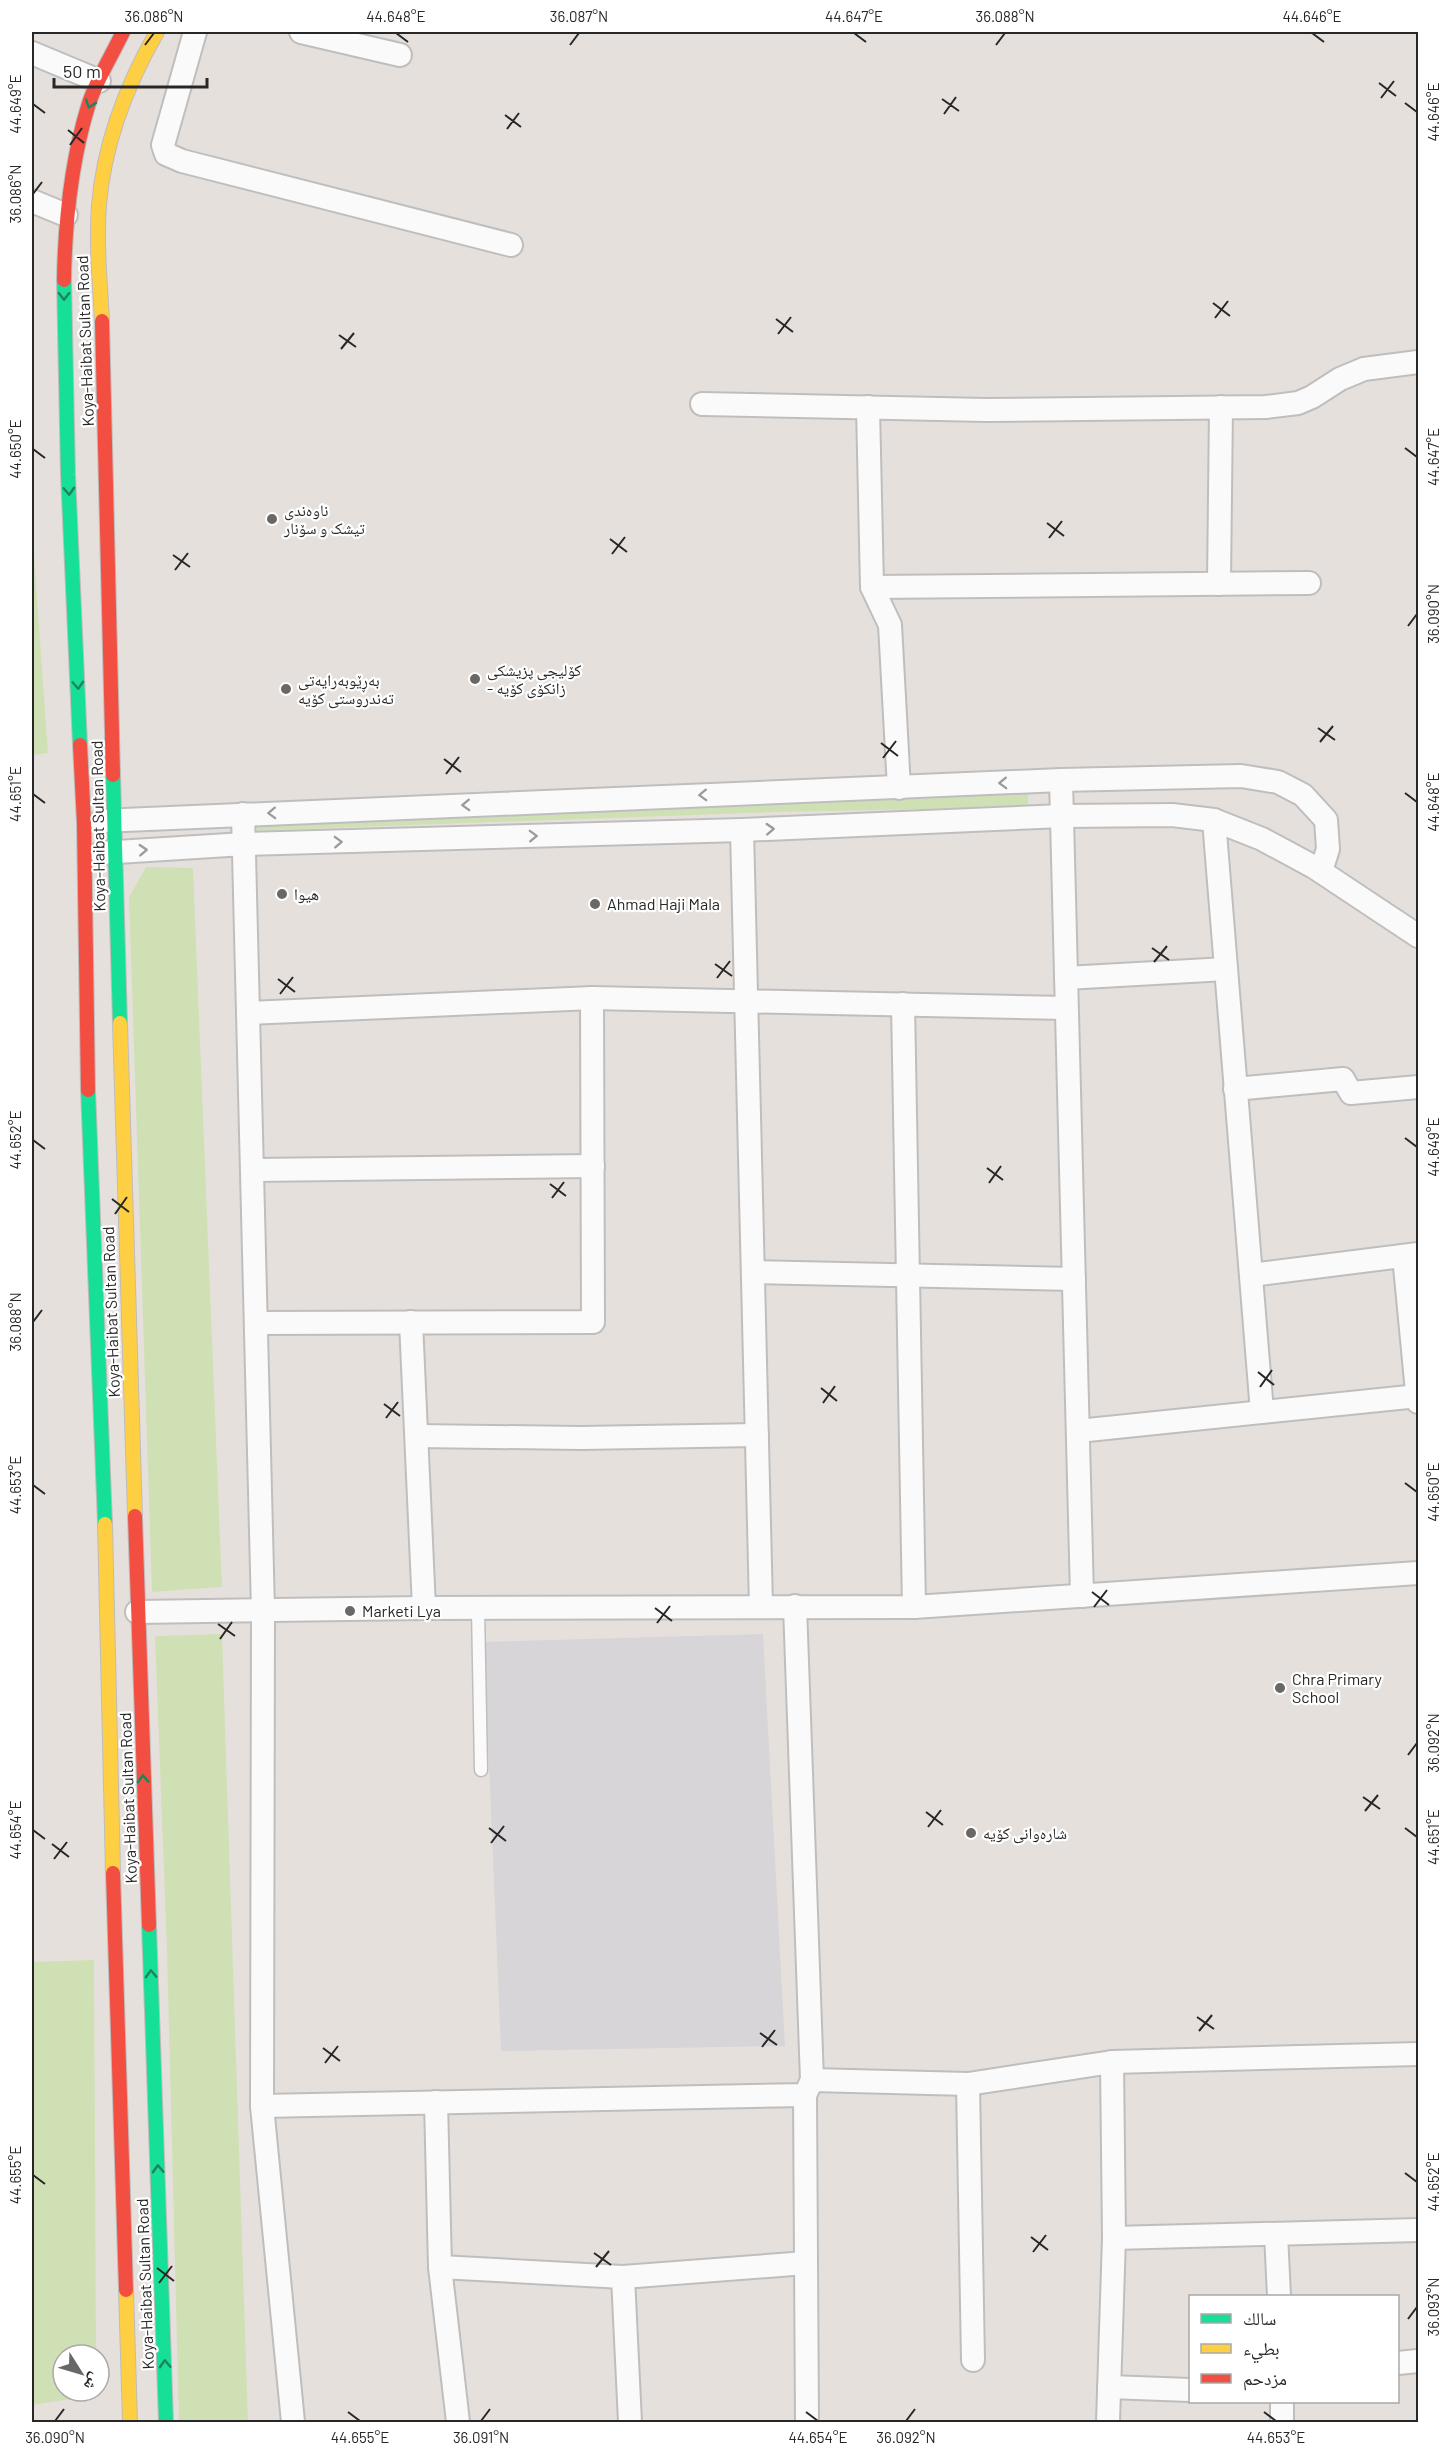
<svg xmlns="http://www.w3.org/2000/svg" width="1450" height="2454" font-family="Barlow,'Noto Naskh Arabic',sans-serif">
  <rect width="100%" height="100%" fill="#e6e0dc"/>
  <polygon fill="#d8d5d8" points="763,1634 785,2046 501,2051 484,1642"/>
  <g fill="#cfe1b4">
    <polygon points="32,527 48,753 32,755"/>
    <polygon points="1028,792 1028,807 777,812 248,831 249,818"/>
    <polygon points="146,867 193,868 222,1587 152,1592 129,897"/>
    <polygon points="222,1634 248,2422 179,2422 167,1950 155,1636"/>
    <polygon points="94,1960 96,2355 63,2355 63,2391 96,2391 96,2395 32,2405 32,1962"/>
  </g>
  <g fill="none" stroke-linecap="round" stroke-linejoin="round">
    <g stroke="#bfbebe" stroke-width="15">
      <polyline id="lane" points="478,1608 481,1770"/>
    </g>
    <g stroke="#bfbebe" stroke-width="26">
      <g id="street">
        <polyline points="195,32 163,145 166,154 182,161 511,245"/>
        <polyline points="301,32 400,55"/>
        <polyline points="32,53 99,81"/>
        <polyline points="32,201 66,215"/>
        <polyline points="702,404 986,410 1266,407 1298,403 1312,397 1340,379 1364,369 1418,362"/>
        <polyline points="868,407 872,587 890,625 899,788"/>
        <polyline points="1219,584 1221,407"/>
        <polyline points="872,587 1309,583"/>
        <polyline points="1061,780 1082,1596"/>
        <polyline points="243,814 263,1611 262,2106 293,2422"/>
        <polyline points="1214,820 1262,1412"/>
        <polyline points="101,821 1061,780 1241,776 1278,782 1303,795 1326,820 1328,849 1321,871"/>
        <polyline points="742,830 761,1606"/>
        <polyline points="101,853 244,844 742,830 1062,816 1172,815 1214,820 1262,839 1314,867 1418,936"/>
        <polyline points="1066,978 1226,969"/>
        <polyline points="903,1004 914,1607"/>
        <polyline points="248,1013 592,998 1066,1008"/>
        <polyline points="1235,1089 1343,1079 1351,1093 1418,1087"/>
        <polyline points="252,1170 593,1166"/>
        <polyline points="1404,1256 1418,1402"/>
        <polyline points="753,1272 1074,1279"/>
        <polyline points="1251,1275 1418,1254"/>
        <polyline points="411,1322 424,1608"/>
        <polyline points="256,1323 593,1322 592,998"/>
        <polyline points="1078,1431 1418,1396"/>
        <polyline points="417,1436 581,1438 757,1435"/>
        <polyline points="795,1606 812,2080"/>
        <polyline points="137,1612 424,1608 914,1607 1418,1573"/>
        <polyline points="968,2084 973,2360"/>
        <polyline points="805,2095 807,2422"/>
        <polyline points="436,2102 440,2267 458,2422"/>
        <polyline points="262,2106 805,2095 812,2080 968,2084 1112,2062 1418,2054"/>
        <polyline points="1276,2234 1279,2296"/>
        <polyline points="1114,2238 1418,2230"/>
        <polyline points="440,2267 623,2277 806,2263"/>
        <polyline points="623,2277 630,2422"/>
        <polyline points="1398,2363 1418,2361"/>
        <polyline points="1109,2387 1190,2390"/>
        <polyline points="1108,2422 1114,2238 1112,2062"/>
        <polyline points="1282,2422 1282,2402"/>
      </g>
    </g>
    <g stroke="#bfbcbb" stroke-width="16">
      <g id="fast">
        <polyline points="64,280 68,475 80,745"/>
        <polyline points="113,775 120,1023"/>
        <polyline points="88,1090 105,1524"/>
        <polyline points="149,1925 166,2422"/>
      </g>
    </g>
    <g stroke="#bfbcbb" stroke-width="16">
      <g id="slow">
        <path d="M102,321C100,282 96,244 99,205C104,143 126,86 157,32"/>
        <polyline points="120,1023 135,1516"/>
        <polyline points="105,1524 113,1873"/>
        <polyline points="126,2290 130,2422"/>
      </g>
    </g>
    <g stroke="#bfbcbb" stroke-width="16">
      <g id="jam">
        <path d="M64,280C65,219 71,161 89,103C97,79 112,55 123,32"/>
        <polyline points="102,321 113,775"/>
        <polyline points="80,745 84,823 88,1090"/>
        <polyline points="135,1516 149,1925"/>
        <polyline points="113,1873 126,2290"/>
      </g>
    </g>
    <use href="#lane" stroke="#fbfafa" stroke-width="12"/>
    <use href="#street" stroke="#fbfafa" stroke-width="22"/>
    <use href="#fast" stroke="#16e098" stroke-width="14"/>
    <use href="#slow" stroke="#ffcf43" stroke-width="14"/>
    <use href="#jam" stroke="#f24e42" stroke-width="14"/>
  </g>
  <defs><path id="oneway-chevron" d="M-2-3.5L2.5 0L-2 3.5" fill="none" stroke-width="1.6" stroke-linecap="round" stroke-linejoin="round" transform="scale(1.5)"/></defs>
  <g stroke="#1e8460">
    <use href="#oneway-chevron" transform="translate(90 104) rotate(109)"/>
    <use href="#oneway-chevron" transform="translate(64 296) rotate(90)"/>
    <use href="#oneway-chevron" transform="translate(69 491) rotate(87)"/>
    <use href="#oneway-chevron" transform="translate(78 685) rotate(87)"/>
    <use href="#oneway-chevron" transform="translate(143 1779) rotate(-92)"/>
    <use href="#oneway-chevron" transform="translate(151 1974) rotate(-92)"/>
    <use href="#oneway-chevron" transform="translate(158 2169) rotate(-92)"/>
    <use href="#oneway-chevron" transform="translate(165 2364) rotate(-92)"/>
  </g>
  <g stroke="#9c9b9b">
    <use href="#oneway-chevron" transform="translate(1003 783) rotate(178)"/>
    <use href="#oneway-chevron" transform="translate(703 795) rotate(178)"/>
    <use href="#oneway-chevron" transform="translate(466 805) rotate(178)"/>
    <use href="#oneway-chevron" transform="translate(272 813) rotate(178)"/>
    <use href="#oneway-chevron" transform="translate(770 829) rotate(-3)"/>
    <use href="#oneway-chevron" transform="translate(533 836) rotate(-2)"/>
    <use href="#oneway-chevron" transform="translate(338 842) rotate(-2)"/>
    <use href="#oneway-chevron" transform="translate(143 850) rotate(-3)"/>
  </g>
  <path fill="none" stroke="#272727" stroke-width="2" d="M396,33L408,42M854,33L866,42M1312,33L1324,42M145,45L154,33M570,45L579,33M996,45L1005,33M1379,83L1396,96M1381,98L1394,81M942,99L959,111M1405,103L1417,112M33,104L45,113M944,114L956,97M505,115L521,127M507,129L519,113M68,130L84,143M70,145L82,128M33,194L42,182M1213,303L1230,316M1215,318L1228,301M776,319L793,332M778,334L791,317M339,335L356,347M341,349L354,333M1405,448L1417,457M33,449L45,458M1047,523L1064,536M1049,538L1062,521M610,539L627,552M612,554L625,537M173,555L190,567M175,570L188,553M1408,626L1417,614M1318,728L1335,740M1320,742L1333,726M881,743L898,756M883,758L896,741M444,759L461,772M446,774L459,757M1405,793L1417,802M33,794L45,803M1152,948L1169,960M1154,962L1167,946M715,964L732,976M717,978L730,961M278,979L295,992M280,994L293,977M1405,1138L1417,1147M33,1140L45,1149M987,1168L1003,1180M989,1183L1001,1166M550,1184L566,1196M552,1198L564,1182M112,1199L129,1212M115,1214L127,1197M33,1322L42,1310M1258,1372L1274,1385M1260,1387L1272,1370M821,1388L837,1401M823,1403L835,1386M384,1404L400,1416M386,1418L398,1402M1405,1483L1417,1492M33,1485L45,1494M1092,1592L1109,1605M1094,1607L1107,1590M655,1608L672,1621M657,1623L670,1606M218,1624L235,1636M220,1639L232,1622M1408,1755L1417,1743M1363,1797L1380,1809M1365,1811L1378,1795M926,1812L943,1825M928,1827L941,1810M489,1828L506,1841M1405,1828L1417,1837M33,1830L45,1839M491,1843L504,1826M52,1844L69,1857M54,1859L67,1842M1197,2017L1214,2029M1199,2031L1212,2015M760,2033L777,2045M762,2047L775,2030M323,2048L340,2061M325,2063L338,2046M1405,2173L1417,2182M33,2175L45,2184M1031,2237L1048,2250M1033,2252L1046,2235M594,2253L611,2265M596,2267L609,2251M157,2268L174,2281M159,2283L172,2266M1408,2319L1417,2307M348,2412L360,2421M806,2412L818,2421M1264,2412L1276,2421M55,2421L64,2409M481,2421L490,2409M906,2421L915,2409"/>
  <g fill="#6a6866" stroke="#fff" stroke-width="2">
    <circle cx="272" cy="519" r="6"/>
    <circle cx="475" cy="679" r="6"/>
    <circle cx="286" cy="689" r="6"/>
    <circle cx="282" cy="894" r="6"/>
    <circle cx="595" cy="904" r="6"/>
    <circle cx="350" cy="1611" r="6"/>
    <circle cx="1280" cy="1688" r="6"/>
    <circle cx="971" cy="1833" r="6"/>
  </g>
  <g text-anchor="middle" stroke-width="4.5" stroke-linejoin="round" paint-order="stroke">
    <g font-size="16" fill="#272727" stroke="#fff">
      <text transform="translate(85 341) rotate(-92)" y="6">Koya-Haibat Sultan Road</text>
      <text transform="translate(98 826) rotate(-91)" y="6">Koya-Haibat Sultan Road</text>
      <text transform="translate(111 1312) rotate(-92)" y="6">Koya-Haibat Sultan Road</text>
      <text transform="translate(128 1798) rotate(-92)" y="6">Koya-Haibat Sultan Road</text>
      <text transform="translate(145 2284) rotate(-92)" y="6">Koya-Haibat Sultan Road</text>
    </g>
    <g font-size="16" fill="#272727" stroke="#fff" text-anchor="start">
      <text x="284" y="516">ناوەندی<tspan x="284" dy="18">تیشک و سۆنار</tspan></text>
      <text x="487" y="676">کۆلیجی پزیشکی<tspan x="487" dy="18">- زانکۆی کۆیە</tspan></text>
      <text x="298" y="686">بەڕێوبەرایەتی<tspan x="298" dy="18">تەندروستی کۆیە</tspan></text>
      <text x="294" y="900">هیوا</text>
      <text x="607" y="910">Ahmad Haji Mala</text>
      <text x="362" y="1617">Marketi Lya</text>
      <text x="1292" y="1685">Chra Primary<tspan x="1292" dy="18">School</tspan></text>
      <text x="983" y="1839">شارەوانی کۆیە</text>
    </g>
  </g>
  <rect width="1450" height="2454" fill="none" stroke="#ffffff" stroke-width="66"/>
  <rect x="1189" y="2295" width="210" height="108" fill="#ffffff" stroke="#a9a9a9" stroke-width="1.5"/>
  <rect x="1201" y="2314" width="30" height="9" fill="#16e098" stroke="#a9a9a9" stroke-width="1.5"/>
  <text x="1243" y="2325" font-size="18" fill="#272727">سالك</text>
  <rect x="1201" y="2344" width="30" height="9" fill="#ffcf43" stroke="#a9a9a9" stroke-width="1.5"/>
  <text x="1243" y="2355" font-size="18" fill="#272727">بطيء</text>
  <rect x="1201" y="2374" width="30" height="9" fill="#f24e42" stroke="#a9a9a9" stroke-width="1.5"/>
  <text x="1243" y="2385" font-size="18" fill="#272727">مزدحم</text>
  <g transform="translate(81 2373) rotate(127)"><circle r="28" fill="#ffffff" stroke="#a9a9a9" stroke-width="1.5"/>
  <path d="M0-4.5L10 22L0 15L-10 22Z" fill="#6a6866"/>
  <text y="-9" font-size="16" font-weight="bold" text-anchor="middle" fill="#272727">ش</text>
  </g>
  <path d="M54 78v9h153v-9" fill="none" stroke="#272727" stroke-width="3"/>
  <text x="63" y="78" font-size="18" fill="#272727" stroke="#ffffff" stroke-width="4.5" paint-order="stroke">50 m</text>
  <rect x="33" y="33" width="1384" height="2388" fill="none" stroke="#272727" stroke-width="2"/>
  <g font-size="15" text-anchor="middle" fill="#272727">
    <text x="154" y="22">36.086°N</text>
    <text x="396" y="22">44.648°E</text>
    <text x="579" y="22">36.087°N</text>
    <text x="854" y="22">44.647°E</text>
    <text x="1005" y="22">36.088°N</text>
    <text x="1312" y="22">44.646°E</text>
    <text transform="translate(16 104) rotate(-90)" y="5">44.649°E</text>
    <text transform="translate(1434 112) rotate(-90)" y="5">44.646°E</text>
    <text transform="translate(16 194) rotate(-90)" y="5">36.086°N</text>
    <text transform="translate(16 449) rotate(-90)" y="5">44.650°E</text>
    <text transform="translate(1434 457) rotate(-90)" y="5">44.647°E</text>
    <text transform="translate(1434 614) rotate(-90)" y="5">36.090°N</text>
    <text transform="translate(16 794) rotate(-90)" y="5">44.651°E</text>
    <text transform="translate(1434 802) rotate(-90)" y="5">44.648°E</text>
    <text transform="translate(16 1140) rotate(-90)" y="5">44.652°E</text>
    <text transform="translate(1434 1147) rotate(-90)" y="5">44.649°E</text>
    <text transform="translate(16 1322) rotate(-90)" y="5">36.088°N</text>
    <text transform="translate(16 1485) rotate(-90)" y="5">44.653°E</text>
    <text transform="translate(1434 1492) rotate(-90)" y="5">44.650°E</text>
    <text transform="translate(1434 1743) rotate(-90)" y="5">36.092°N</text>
    <text transform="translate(16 1830) rotate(-90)" y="5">44.654°E</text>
    <text transform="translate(1434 1837) rotate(-90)" y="5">44.651°E</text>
    <text transform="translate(16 2175) rotate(-90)" y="5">44.655°E</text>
    <text transform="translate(1434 2182) rotate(-90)" y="5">44.652°E</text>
    <text transform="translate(1434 2307) rotate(-90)" y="5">36.093°N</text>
    <text x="55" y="2443">36.090°N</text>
    <text x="360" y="2443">44.655°E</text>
    <text x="481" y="2443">36.091°N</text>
    <text x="818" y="2443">44.654°E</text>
    <text x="906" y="2443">36.092°N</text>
    <text x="1276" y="2443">44.653°E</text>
  </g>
</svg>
